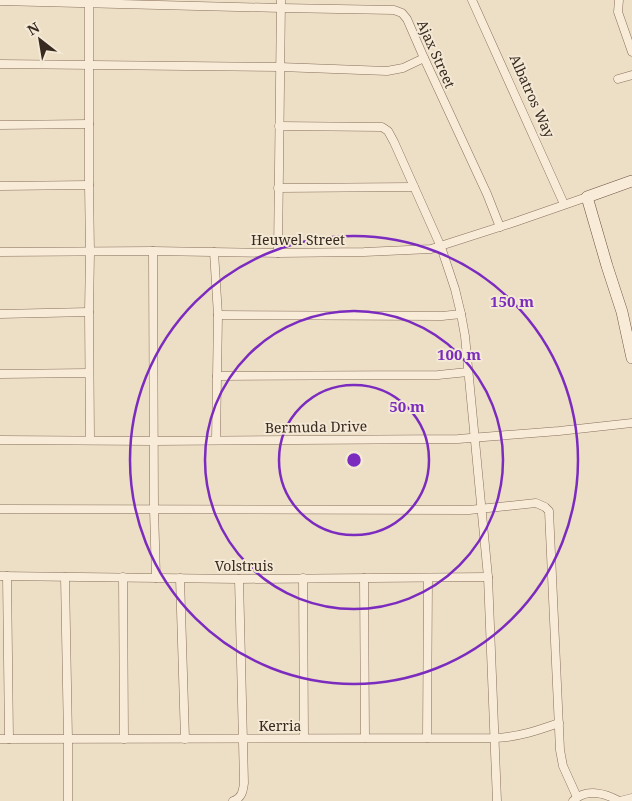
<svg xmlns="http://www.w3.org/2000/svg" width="632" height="801" font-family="'Noto Serif',serif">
  <rect width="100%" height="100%" fill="#eddec6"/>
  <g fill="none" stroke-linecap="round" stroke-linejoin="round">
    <g stroke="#87705c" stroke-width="9">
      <g id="street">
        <polyline points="89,0 89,185 90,252 89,312 90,440"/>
        <polyline points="472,0 564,204"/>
        <polyline points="619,0 618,12 632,52"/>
        <polyline points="0,1 281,8 394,10 402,13 407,19 424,58 487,194 500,227"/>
        <polyline points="0,64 280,67 387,71 403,68 424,58"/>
        <polyline points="618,79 632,75"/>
        <polyline points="0,125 89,124"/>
        <polyline points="279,126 382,127 388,131 394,142 441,247 455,289 461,314 465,336 488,577 497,801"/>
        <polyline points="0,186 89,185"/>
        <polyline points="278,188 414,187"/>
        <polyline points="153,251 154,509 156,578"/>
        <polyline points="0,252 153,251 278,253 364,252 431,249 515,222 587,197"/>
        <polyline points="214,252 218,315 216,440"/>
        <polyline points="278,253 281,0"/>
        <polyline points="0,314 89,312"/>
        <polyline points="218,315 442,316 461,314"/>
        <polyline points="0,374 89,373"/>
        <polyline points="217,376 438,375 468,372"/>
        <polyline points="0,440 153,441 458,439 559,431 632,423"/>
        <polyline points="0,509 469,510 536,503 545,507 549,511 560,750 563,766 577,797"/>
        <polyline points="0,576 239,579 488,577"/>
        <polyline points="7,576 9,739"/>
        <polyline points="65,577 68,739 68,801"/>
        <polyline points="123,577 124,739"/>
        <polyline points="180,578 185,739"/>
        <polyline points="303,578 304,738"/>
        <polyline points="364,578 365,738"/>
        <polyline points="427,738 428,578"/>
        <path d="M0,739L495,738C519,737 536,731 559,723"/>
        <path d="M233,801C242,798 243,791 244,783L239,579"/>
        <path d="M573,801C586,788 605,793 619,801"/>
        <polyline points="620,801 632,798"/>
      </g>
    </g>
    <g stroke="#69513f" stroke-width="12">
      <polyline id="secondary" points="632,181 587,197 607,266 622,312 632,358"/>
    </g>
    <use href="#street" stroke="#f8ecd9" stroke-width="8"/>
    <use href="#secondary" stroke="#f8ecd9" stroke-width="11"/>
  </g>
  <g fill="none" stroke="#7b2cbf" stroke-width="2.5">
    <circle cx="354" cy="460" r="75"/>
    <circle cx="354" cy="460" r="149"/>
    <circle cx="354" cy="460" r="224"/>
  </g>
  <g text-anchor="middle" stroke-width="4" stroke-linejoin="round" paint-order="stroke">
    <g font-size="14" fill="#382a20" stroke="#f4e9d5">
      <text transform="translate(436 54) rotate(66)" y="5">Ajax Street</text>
      <text transform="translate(532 96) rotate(66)" y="5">Albatros Way</text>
      <text x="298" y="245">Heuwel Street</text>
      <text transform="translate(316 427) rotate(-1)" y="5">Bermuda Drive</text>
      <text x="244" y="571">Volstruis</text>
      <text x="280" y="731">Kerria</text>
    </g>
  </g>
  <circle cx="354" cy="460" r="8" fill="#7b2cbf" stroke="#f4e9d5" stroke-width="2.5"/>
  <g font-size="15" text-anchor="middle" font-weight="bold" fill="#7b2cbf" stroke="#f4e9d5" stroke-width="4" stroke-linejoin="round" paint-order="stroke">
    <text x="512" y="307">150 m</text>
    <text x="459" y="360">100 m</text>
    <text x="407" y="412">50 m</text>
  </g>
  <g transform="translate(40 40) rotate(329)" stroke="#f4e9d5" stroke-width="4" paint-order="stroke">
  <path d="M0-4L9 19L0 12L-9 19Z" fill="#382a20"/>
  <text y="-8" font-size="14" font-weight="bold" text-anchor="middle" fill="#382a20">N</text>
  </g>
</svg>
